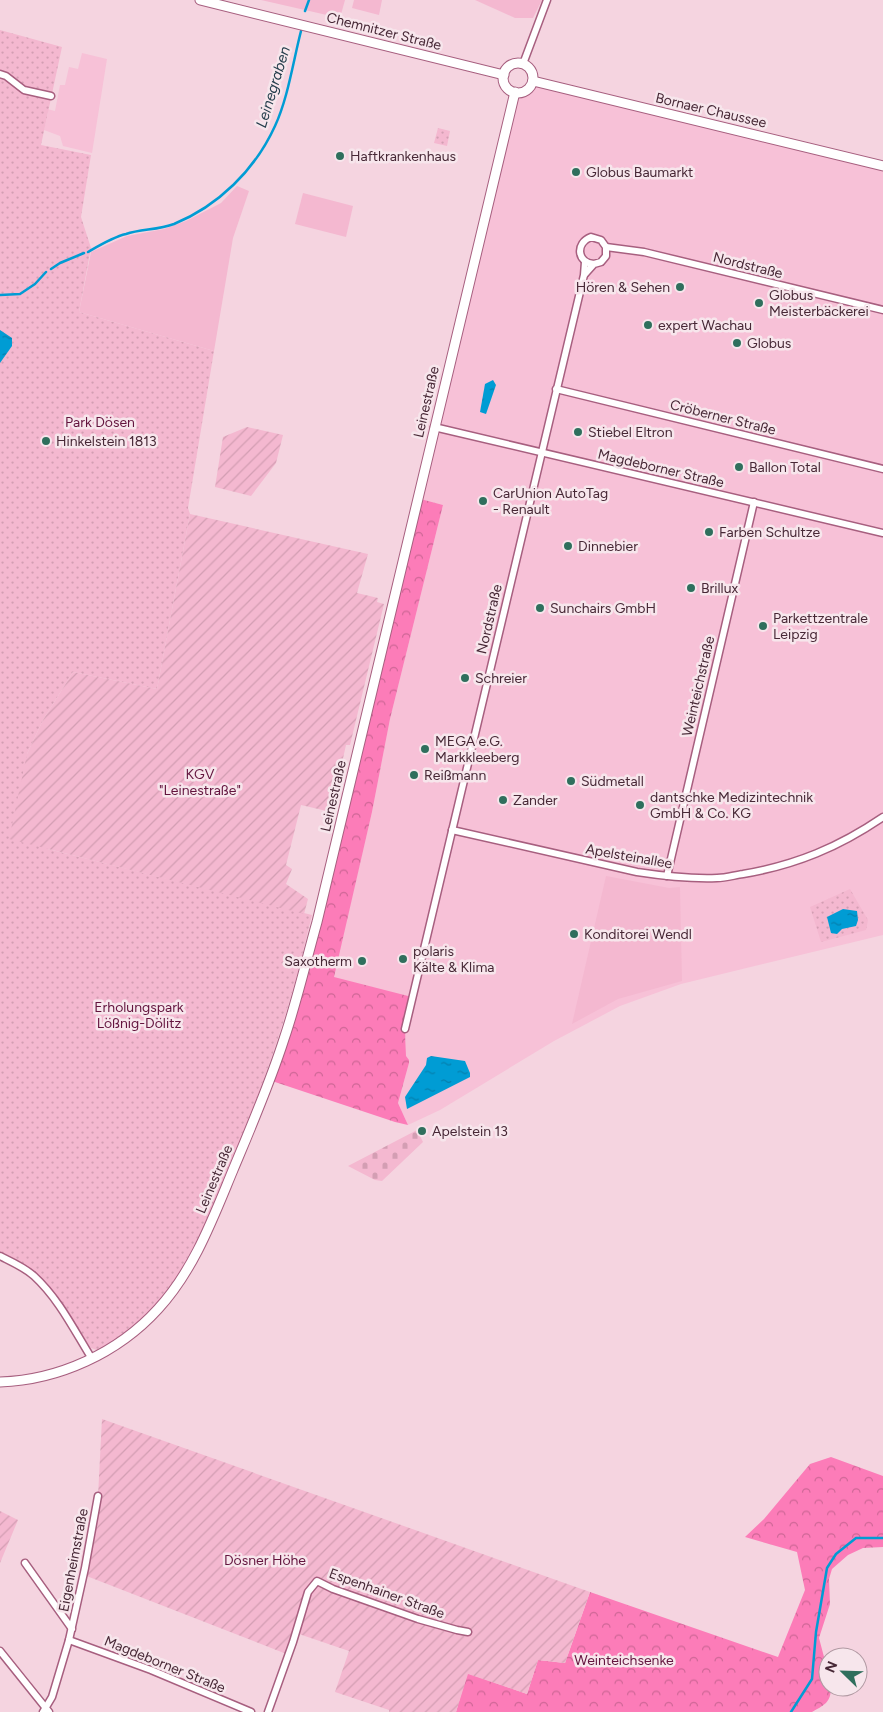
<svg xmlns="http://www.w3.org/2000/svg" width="883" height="1712" font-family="Figtree,sans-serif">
  <defs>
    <pattern id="forest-crowns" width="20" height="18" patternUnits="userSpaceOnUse" patternTransform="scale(1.25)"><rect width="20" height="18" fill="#fc7cb8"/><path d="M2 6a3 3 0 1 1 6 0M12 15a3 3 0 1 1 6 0" fill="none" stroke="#ce6696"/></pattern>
    <pattern id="cemetery-stones" width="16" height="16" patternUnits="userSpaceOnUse" patternTransform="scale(1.25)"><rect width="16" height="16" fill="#f4b8d0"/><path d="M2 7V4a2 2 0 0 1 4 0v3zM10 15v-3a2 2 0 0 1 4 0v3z" fill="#d39eb3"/></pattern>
    <pattern id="park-dots" width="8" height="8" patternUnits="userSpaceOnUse" patternTransform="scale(1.25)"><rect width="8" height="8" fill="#f4b8d0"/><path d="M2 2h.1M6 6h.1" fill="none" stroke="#d39eb3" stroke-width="1.8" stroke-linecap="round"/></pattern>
    <pattern id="garden-furrows" width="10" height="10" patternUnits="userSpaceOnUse" patternTransform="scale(1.25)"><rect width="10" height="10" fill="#f4b8d0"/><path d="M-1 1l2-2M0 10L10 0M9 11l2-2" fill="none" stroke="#d39eb3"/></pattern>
    <pattern id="water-ripples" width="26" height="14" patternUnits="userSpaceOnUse" patternTransform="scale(1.25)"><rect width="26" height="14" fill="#009cd4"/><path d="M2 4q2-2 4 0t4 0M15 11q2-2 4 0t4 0" fill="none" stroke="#047fad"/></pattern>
  </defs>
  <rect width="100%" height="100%" fill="#f5d4e0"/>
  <g fill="#f7c1d7">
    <polygon points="82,53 107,59 92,153 63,146 60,136 44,130 48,113 47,109 55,111 60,85 65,85 69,67 78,69"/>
    <polygon points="532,84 883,166 883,935 681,984 620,1006 554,1041 440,1110 408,1125 398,1103 409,1063 409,1060 406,1057 406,1038 333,978 372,812 390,719 443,505 417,498 518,93 527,90"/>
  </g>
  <g fill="#f4b8d0">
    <polygon points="261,0 345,0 340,18"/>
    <polygon points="354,0 382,0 379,15 352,8"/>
    <polygon points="475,0 542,0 533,18 515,18"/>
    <polygon points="237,186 249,191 233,238 214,351 79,312 91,252 127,236 164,229 186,221 221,203"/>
    <polygon points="303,193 353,206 346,237 295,224"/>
    <polygon points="606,876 669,888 680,887 682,981 618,999 572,1024"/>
  </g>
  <g fill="url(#forest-crowns)">
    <polygon points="417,498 443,505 390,719 372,812 334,977 412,997 405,1029 406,1056 409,1060 409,1063 398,1103 408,1125 395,1122 269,1080 284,1039"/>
    <path d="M831,1457L883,1476V1547L863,1548L848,1555L832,1569L829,1579L830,1604L819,1638L828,1672V1687H831C831,1703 824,1705 812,1712H456L467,1673L527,1694L538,1660L565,1663L590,1592L778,1657L805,1590L797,1552L745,1537L764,1519L810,1464Z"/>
  </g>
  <polygon fill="url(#cemetery-stones)" points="417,1130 423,1142 382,1181 375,1180 348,1166"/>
  <g fill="url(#park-dots)">
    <path d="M0,30L62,47L41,145L91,155L81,217L91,248L79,312L214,351L188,508L190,514L157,689L73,672L43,720L27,754L48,849L312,915C305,942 299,970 291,996C272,1062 247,1126 220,1188C206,1221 193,1258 172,1287C153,1312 127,1338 97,1350L91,1348L86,1342C65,1309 43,1264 0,1257Z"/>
    <polygon points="438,128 450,131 447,146 434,143"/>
    <polygon points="850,889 868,920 866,930 821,942 810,907"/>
  </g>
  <g fill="url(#garden-furrows)">
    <polygon points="247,427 283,435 276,463 251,496 215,487 223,437"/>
    <polygon points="190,514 368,554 357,593 378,598 377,602 384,604 350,745 346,745 331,812 301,805 286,865 292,869 286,884 308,899 304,914 9,839 27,754 43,720 73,672 157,689"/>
    <polygon points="102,1419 590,1592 565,1663 538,1660 527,1694 468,1674 456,1712 389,1712 389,1710 335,1692 349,1651 296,1633 289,1655 84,1575 98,1496"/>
    <polygon points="0,1511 18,1520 0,1563"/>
  </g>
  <g fill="url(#water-ripples)">
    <polygon points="0,330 12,338 12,346 0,363"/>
    <polygon points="493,380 496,385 486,414 480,412 485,384"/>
    <polygon points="843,909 857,911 858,920 856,926 842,929 837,934 831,933 827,917"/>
    <polygon points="431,1056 465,1061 470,1073 470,1077 407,1109 405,1097 426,1065 427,1058"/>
  </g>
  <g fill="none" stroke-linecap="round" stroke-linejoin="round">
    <g stroke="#009cd4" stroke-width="2.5">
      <polyline points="305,11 309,0"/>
      <path d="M88,252C100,245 113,237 126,234C141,229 158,230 174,224C218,206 255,170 275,126C288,98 293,62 301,31"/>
      <polyline points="51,269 60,263 84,253"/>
      <polyline points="0,295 20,294 35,284 46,272"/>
      <polyline points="791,1712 812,1679 816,1632 827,1568 836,1554 856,1538 883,1538"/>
    </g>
    <g stroke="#a75f7f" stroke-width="9">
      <g id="minor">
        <polyline points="523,64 547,0"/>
        <polyline points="0,74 6,76 24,90 51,96"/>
        <polyline points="606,247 644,252 883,310"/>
        <path d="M585,274L594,264L601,262L606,256V247L601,240L591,237C575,243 577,263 594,264"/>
        <polyline points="556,389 883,469"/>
        <polyline points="434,427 883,533"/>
        <path d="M452,830L637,872C663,876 691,879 717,878C726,878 735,875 743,874C796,865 839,847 883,817"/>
        <polyline points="667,876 754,502"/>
        <polyline points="405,1029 584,275 585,262"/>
        <path d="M0,1256C12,1262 24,1267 34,1276C59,1299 74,1330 92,1359"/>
        <polyline points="25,1563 72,1629"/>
        <polyline points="69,1640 151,1670 251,1712"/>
        <polyline points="0,1651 49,1712"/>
        <polyline points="43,1712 52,1697 69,1640 85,1568 98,1496"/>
        <polyline points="268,1712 293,1642 308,1592 317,1581 333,1589 418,1619 457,1630 468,1632"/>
      </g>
    </g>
    <g stroke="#a75f7f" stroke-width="11">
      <g id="secondary">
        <polyline points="200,0 504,75"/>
        <circle cx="518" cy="78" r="15"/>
        <polyline points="533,81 883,166"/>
        <path d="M0,1382C59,1380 118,1353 158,1309C194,1270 213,1218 233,1170C251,1127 270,1083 284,1039C297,1001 306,961 317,922L515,92"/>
      </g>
    </g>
    <use href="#minor" stroke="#fff" stroke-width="6"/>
    <use href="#secondary" stroke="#fff" stroke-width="9"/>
  </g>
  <g fill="#2f6f5d" stroke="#f7e6ec" stroke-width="2">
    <circle cx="340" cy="156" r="5"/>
    <circle cx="576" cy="172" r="5"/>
    <circle cx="680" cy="287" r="5"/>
    <circle cx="759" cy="303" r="5"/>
    <circle cx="648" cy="325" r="5"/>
    <circle cx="737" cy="343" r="5"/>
    <circle cx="578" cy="432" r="5"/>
    <circle cx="46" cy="441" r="5"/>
    <circle cx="739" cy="467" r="5"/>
    <circle cx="483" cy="501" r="5"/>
    <circle cx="709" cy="532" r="5"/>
    <circle cx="568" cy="546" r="5"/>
    <circle cx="691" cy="588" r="5"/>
    <circle cx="540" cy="608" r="5"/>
    <circle cx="763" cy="626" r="5"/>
    <circle cx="465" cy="678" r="5"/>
    <circle cx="425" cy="749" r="5"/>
    <circle cx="414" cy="775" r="5"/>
    <circle cx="571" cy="781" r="5"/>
    <circle cx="503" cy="800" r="5"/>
    <circle cx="640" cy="805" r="5"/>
    <circle cx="574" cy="934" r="5"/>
    <circle cx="403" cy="959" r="5"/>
    <circle cx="362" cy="961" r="5"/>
    <circle cx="422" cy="1131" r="5"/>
  </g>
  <g text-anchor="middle" stroke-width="5" stroke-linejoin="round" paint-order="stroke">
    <g font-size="14" fill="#472836" stroke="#f7e6ec">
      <text transform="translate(384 31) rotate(14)" y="5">Chemnitzer Straße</text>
      <text transform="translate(711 110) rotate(13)" y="5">Bornaer Chaussee</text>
      <text transform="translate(748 265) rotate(14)" y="5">Nordstraße</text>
      <text transform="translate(426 402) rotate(-77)" y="5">Leinestraße</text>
      <text transform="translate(723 417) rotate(14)" y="5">Cröberner Straße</text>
      <text transform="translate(661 468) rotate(13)" y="5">Magdeborner Straße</text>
      <text transform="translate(489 619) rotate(-77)" y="5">Nordstraße</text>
      <text transform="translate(698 686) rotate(-77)" y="5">Weinteichstraße</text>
      <text transform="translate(333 796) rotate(-77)" y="5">Leinestraße</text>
      <text transform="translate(629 856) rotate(10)" y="5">Apelsteinallee</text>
      <text transform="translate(214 1179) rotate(-67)" y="5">Leinestraße</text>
      <text transform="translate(73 1560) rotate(-79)" y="5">Eigenheimstraße</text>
      <text transform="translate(387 1593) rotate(20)" y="5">Espenhainer Straße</text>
      <text transform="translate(165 1664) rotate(22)" y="5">Magdeborner Straße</text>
    </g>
    <g font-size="14" fill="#472836" stroke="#f7e6ec" text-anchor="start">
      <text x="350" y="161">Haftkrankenhaus</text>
      <text x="586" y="177">Globus Baumarkt</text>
      <text x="670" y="292" text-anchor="end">Hören &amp; Sehen</text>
      <text x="769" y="300">Globus<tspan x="769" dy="16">Meisterbäckerei</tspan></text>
      <text x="658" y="330">expert Wachau</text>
      <text x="747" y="348">Globus</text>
      <text x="588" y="437">Stiebel Eltron</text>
      <text x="56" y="446">Hinkelstein 1813</text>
      <text x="749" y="472">Ballon Total</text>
      <text x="493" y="498">CarUnion AutoTag<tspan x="493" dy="16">- Renault</tspan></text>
      <text x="719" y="537">Farben Schultze</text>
      <text x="578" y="551">Dinnebier</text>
      <text x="701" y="593">Brillux</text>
      <text x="550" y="613">Sunchairs GmbH</text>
      <text x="773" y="623">Parkettzentrale<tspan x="773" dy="16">Leipzig</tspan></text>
      <text x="475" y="683">Schreier</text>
      <text x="435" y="746">MEGA e.G.<tspan x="435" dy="16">Markkleeberg</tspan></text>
      <text x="424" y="780">Reißmann</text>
      <text x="581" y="786">Südmetall</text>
      <text x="650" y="802">dantschke Medizintechnik<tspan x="650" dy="16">GmbH &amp; Co. KG</tspan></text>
      <text x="513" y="805">Zander</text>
      <text x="584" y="939">Konditorei Wendl</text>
      <text x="413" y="956">polaris<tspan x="413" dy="16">Kälte &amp; Klima</tspan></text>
      <text x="352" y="966" text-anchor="end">Saxotherm</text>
      <text x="432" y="1136">Apelstein 13</text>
    </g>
    <g font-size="14" fill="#63143e" stroke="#f7e6ec">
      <text x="100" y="427">Park Dösen</text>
      <text x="200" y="779">KGV<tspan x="200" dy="16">"Leinestraße"</tspan></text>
      <text x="139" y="1012">Erholungspark<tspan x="139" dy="16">Lößnig-Dölitz</tspan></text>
      <text x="265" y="1565">Dösner Höhe</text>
      <text x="624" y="1665">Weinteichsenke</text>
    </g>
    <g font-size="15" font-style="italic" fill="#243d4b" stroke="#f7e6ec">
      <text transform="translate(273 87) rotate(-73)" y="5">Leinegraben</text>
    </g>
  </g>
  <g transform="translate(843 1672) rotate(293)"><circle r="24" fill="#f7e6ec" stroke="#b19aa3"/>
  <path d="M0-4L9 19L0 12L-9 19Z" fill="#2f6f5d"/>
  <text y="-8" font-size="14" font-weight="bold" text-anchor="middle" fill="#472836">N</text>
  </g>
</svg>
